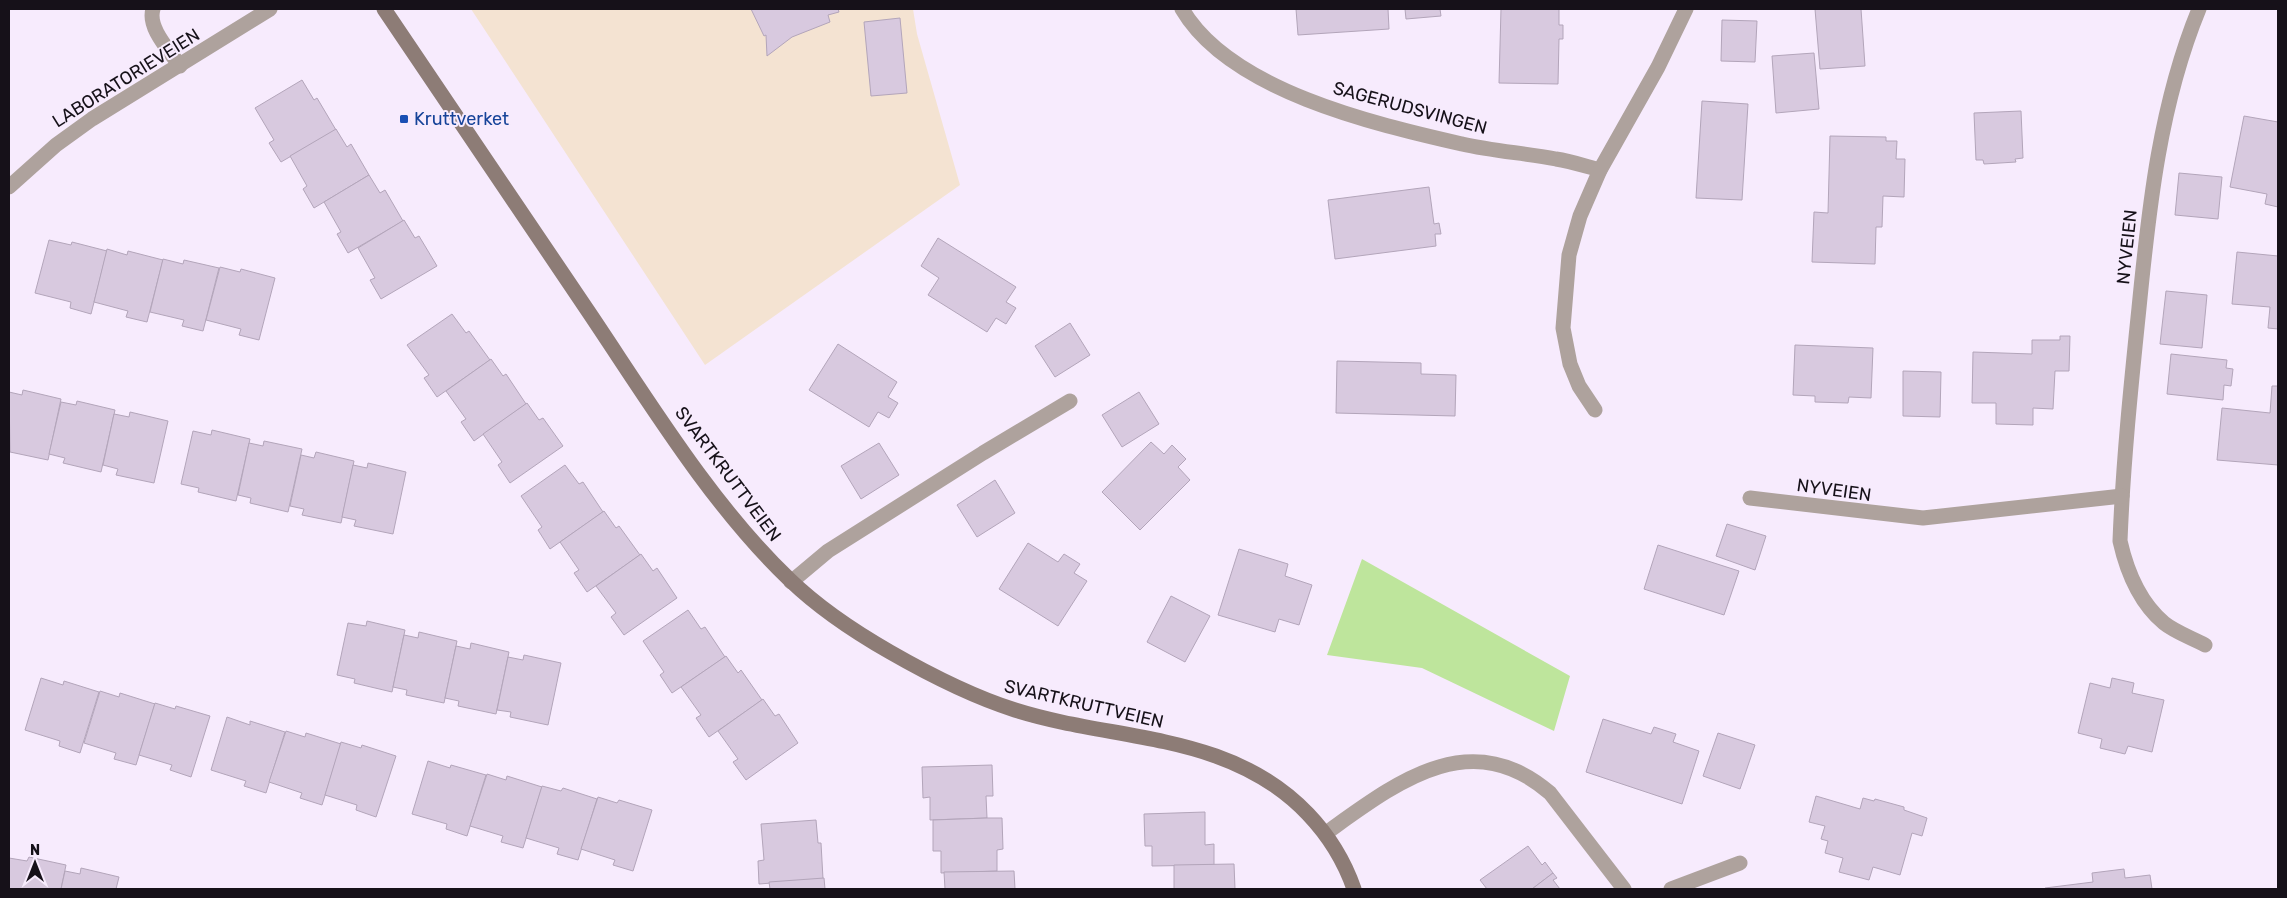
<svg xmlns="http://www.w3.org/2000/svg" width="2287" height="898" font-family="Rubik,sans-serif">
  <rect width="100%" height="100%" fill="#f7ebfd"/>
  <polygon fill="#f4e3d2" points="471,9 913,9 917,34 960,185 705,365"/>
  <polygon fill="#bee59c" points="1362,559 1570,676 1554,731 1422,668 1327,655"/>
  <g fill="#d8c9df" stroke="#b3a5ba">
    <polygon points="751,9 838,9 839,12 828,15 830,22 792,37 767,56 766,35 764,36"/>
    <polygon points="1296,9 1388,9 1389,29 1298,35"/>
    <polygon points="1405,9 1440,9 1441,16 1406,19"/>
    <polygon points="1501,9 1559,9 1559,25 1563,25 1563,39 1559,39 1558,84 1499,83"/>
    <polygon points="1815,9 1861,9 1865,66 1820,69"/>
    <polygon points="900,18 907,93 871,96 864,22"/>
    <polygon points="1722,20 1757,21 1755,62 1721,61"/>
    <polygon points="1814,53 1819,109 1776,113 1772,56"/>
    <polygon points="302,80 314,100 317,98 336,130 281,162 269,143 274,140 255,108"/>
    <polygon points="1702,101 1748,104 1742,200 1696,198"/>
    <polygon points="2021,111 2023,158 2015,159 2016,162 1984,164 1983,160 1976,160 1974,113"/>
    <polygon points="2244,116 2278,122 2278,207 2265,204 2267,194 2230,187"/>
    <polygon points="336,129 347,147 351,144 369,175 314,208 303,189 307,186 290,156"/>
    <polygon points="1830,136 1886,137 1886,141 1897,141 1896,159 1905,159 1904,197 1883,196 1882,227 1876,227 1875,264 1812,262 1814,212 1828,213"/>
    <polygon points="2179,173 2222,177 2218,219 2175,215"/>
    <polygon points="369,175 380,193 385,190 403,221 348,253 337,234 341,232 324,202"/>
    <polygon points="1429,187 1434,224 1439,223 1441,234 1435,234 1436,246 1335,259 1328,200"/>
    <polygon points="404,220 415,238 419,236 437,266 381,299 370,280 375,278 358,248"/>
    <polygon points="938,238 1016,287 1006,302 1016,308 1006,324 996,318 987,332 928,295 939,278 921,266"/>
    <polygon points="49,240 71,245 72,242 107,251 91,314 70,308 71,302 35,293"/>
    <polygon points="107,249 127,255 128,251 163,260 147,322 126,317 128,311 94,302"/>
    <polygon points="2237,252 2278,256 2278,329 2268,328 2270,307 2232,304"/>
    <polygon points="163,259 183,264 184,260 219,268 203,331 182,326 184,320 150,312"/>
    <polygon points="220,267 240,272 241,269 275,278 259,340 239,335 241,329 206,320"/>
    <polygon points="2166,291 2207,295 2202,348 2160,344"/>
    <polygon points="452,314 466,333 469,331 490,360 437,397 424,378 429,375 407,345"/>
    <polygon points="1070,323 1090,355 1055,377 1035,346"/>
    <polygon points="2060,336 2070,336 2069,371 2055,371 2053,409 2033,408 2033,425 1996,424 1996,403 1972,403 1973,352 2032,354 2032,340 2060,340"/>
    <polygon points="838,344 897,382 888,397 898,403 889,418 878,412 869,427 809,390"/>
    <polygon points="1795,345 1873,348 1871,398 1849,397 1848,403 1815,402 1815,396 1793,395"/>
    <polygon points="2171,354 2227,360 2226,368 2233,369 2231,386 2224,385 2223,400 2167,394"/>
    <polygon points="491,359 503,376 506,374 526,404 474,441 461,422 466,419 446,391"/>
    <polygon points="1337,361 1421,363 1421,374 1456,375 1455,416 1336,413"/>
    <polygon points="1903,371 1941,372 1940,417 1903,416"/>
    <polygon points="2272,386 2278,386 2278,465 2217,460 2222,408 2270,413"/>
    <polygon points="23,390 61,399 48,460 10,452 9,392 22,395"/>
    <polygon points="1139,392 1159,424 1122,447 1102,415"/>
    <polygon points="77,401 115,410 101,472 63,463 65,458 49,454 61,402 76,405"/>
    <polygon points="527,403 539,420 543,418 563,446 510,483 498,465 502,462 483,434"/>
    <polygon points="130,412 168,421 154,483 116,475 118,469 103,465 114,414 129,417"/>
    <polygon points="212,430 250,439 236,501 198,492 199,488 181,484 193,431 211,435"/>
    <polygon points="264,441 302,449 288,512 250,503 251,498 238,495 249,443 263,446"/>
    <polygon points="1151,442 1164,454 1172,445 1186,459 1178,467 1190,480 1140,530 1102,492"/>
    <polygon points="879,443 899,475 861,499 841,466"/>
    <polygon points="316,452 354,461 341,523 302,515 304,509 290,506 301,455 314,458"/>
    <polygon points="368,463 406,472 393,534 354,526 356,520 342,517 353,465 367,468"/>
    <polygon points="565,465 579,484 583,482 603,512 550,549 538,530 542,527 521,496"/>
    <polygon points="995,480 1015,513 977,537 957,505"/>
    <polygon points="604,511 616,528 619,526 640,555 587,592 574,573 579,570 560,542"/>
    <polygon points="1727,524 1766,536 1755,570 1716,556"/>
    <polygon points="1028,543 1058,562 1064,554 1080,564 1074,573 1087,581 1058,626 999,589"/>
    <polygon points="1658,545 1739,571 1724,615 1644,589"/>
    <polygon points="1239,549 1288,564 1285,576 1312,585 1299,625 1279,619 1275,632 1218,615"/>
    <polygon points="641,554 653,571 657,568 677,598 624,635 611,617 616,613 596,586"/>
    <polygon points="1171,596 1210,616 1185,662 1147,642"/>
    <polygon points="688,610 701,629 705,627 725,657 672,693 660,675 664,672 643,641"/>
    <polygon points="367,621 405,630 392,692 354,683 355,679 337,675 348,623 366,626"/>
    <polygon points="419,632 457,641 444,703 406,695 407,690 393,687 404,635 418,638"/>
    <polygon points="471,643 509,652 496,714 458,706 459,701 445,698 456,646 470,649"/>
    <polygon points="524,655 561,663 548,725 510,717 511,712 497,710 508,657 523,660"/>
    <polygon points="726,656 738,673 741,670 762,700 709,737 696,718 701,715 681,687"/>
    <polygon points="41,678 63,685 64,681 99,692 80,753 59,746 60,741 25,730"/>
    <polygon points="2112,678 2134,683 2132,693 2164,700 2152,752 2128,746 2125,754 2100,748 2102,739 2078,733 2090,683 2110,688"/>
    <polygon points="100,691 119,697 120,693 155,704 136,765 114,759 116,753 84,743"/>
    <polygon points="763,699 775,716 779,714 798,743 746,780 733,762 738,759 718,731"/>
    <polygon points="155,703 175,709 176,706 210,716 191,777 170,770 172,765 139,755"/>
    <polygon points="227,717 250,725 250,721 285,732 266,793 244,786 246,781 211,770"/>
    <polygon points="1603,719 1651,734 1654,727 1676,734 1673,742 1699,751 1682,804 1586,772"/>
    <polygon points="286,731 305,737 306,733 341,744 322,805 300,798 302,793 269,782"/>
    <polygon points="1718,733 1755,745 1740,789 1703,776"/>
    <polygon points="341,742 361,748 362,745 396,756 376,817 356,810 357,805 325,795"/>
    <polygon points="428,761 450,768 451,765 486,775 467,836 446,829 447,824 412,814"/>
    <polygon points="992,765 993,796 986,796 987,818 930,820 930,797 923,798 922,767"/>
    <polygon points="487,774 506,780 507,776 542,787 523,848 501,842 503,836 470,826"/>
    <polygon points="542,786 561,791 563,788 597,799 578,860 557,854 559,848 526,838"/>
    <polygon points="1816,796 1860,809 1863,798 1874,801 1875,799 1904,807 1904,810 1927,818 1922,836 1912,833 1900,875 1873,867 1869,880 1839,872 1843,858 1825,853 1828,841 1821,839 1825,826 1809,822"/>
    <polygon points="598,797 617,803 619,800 652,810 633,871 613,865 615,860 581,849"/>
    <polygon points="1205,812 1205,845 1214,844 1214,865 1152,866 1152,846 1145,846 1144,814"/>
    <polygon points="987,818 1002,818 1003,849 997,850 997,871 941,873 941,851 933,851 933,820"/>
    <polygon points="816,820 818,843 821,843 823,879 759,884 758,861 764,860 761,824"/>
    <polygon points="1528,846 1542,865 1545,862 1553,873 1532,889 1487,889 1480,880"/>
    <polygon points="29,857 66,865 61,889 9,889 9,858 27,861"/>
    <polygon points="1234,864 1235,889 1174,889 1174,865"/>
    <polygon points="81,868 119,877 116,889 61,889 65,871 80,874"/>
    <polygon points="2124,869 2125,878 2150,875 2152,889 2046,889 2045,888 2093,882 2092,873"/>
    <polygon points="1014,871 1015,889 945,889 944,872"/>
    <polygon points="1553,873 1557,878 1553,880 1560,889 1532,889"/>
    <polygon points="824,878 825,889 770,889 769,882"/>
  </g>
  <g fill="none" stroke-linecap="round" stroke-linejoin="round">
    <g stroke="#aea29d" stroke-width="15">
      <path d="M153,9C147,28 170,51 180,66"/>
      <polyline points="791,582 828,551 983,453 1070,401"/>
      <polyline points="1671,889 1740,863"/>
    </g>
    <g stroke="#aea29d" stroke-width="15">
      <path d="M1182,9C1230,91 1375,124 1462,144C1493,151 1524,153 1556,159C1570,161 1585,166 1600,170"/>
      <path d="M2199,9C2160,104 2149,206 2139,308C2131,385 2123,463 2120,541C2127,572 2139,602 2164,623C2175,632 2192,638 2205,645"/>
      <polyline points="9,187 56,145 92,119 270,9"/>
      <polyline points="1595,410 1579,386 1570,364 1563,328 1569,255 1580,216 1600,170 1658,67 1686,9"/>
      <polyline points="1750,498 1923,518 2122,496"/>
      <path d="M1326,833C1396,783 1470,724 1550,793L1624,889"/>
    </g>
    <path stroke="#8d7c76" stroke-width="15" d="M384,9C452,109 520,210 588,311C648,400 712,506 790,580C819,608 855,632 890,652C930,675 971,696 1015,710C1116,742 1229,731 1308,814C1329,836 1344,860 1354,889"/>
  </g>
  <rect fill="#1a4fb4" stroke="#f7ebfd" stroke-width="2" x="399" y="114" width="10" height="10" rx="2.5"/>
  <g text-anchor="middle" stroke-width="4" stroke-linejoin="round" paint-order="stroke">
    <g font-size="18" fill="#161119" stroke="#f7ebfd">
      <text transform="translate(126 78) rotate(-32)" y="6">LABORATORIEVEIEN</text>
      <text transform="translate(1410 108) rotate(15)" y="6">SAGERUDSVINGEN</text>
      <text transform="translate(2127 247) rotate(-84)" y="6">NYVEIEN</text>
      <text transform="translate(728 474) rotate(53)" y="6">SVARTKRUTTVEIEN</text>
      <text transform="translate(1834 490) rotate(8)" y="6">NYVEIEN</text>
      <text transform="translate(1084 704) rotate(13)" y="6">SVARTKRUTTVEIEN</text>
    </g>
    <g font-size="18" fill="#164399" stroke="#f7ebfd" text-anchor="start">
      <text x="414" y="125">Kruttverket</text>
    </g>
  </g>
  <rect width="2287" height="898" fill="none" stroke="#161119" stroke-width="20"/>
  <g transform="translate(35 863)" stroke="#f7ebfd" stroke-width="4" paint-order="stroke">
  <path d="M0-4L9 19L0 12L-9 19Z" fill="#161119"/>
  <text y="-8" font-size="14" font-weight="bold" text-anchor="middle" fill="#161119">N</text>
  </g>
</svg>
